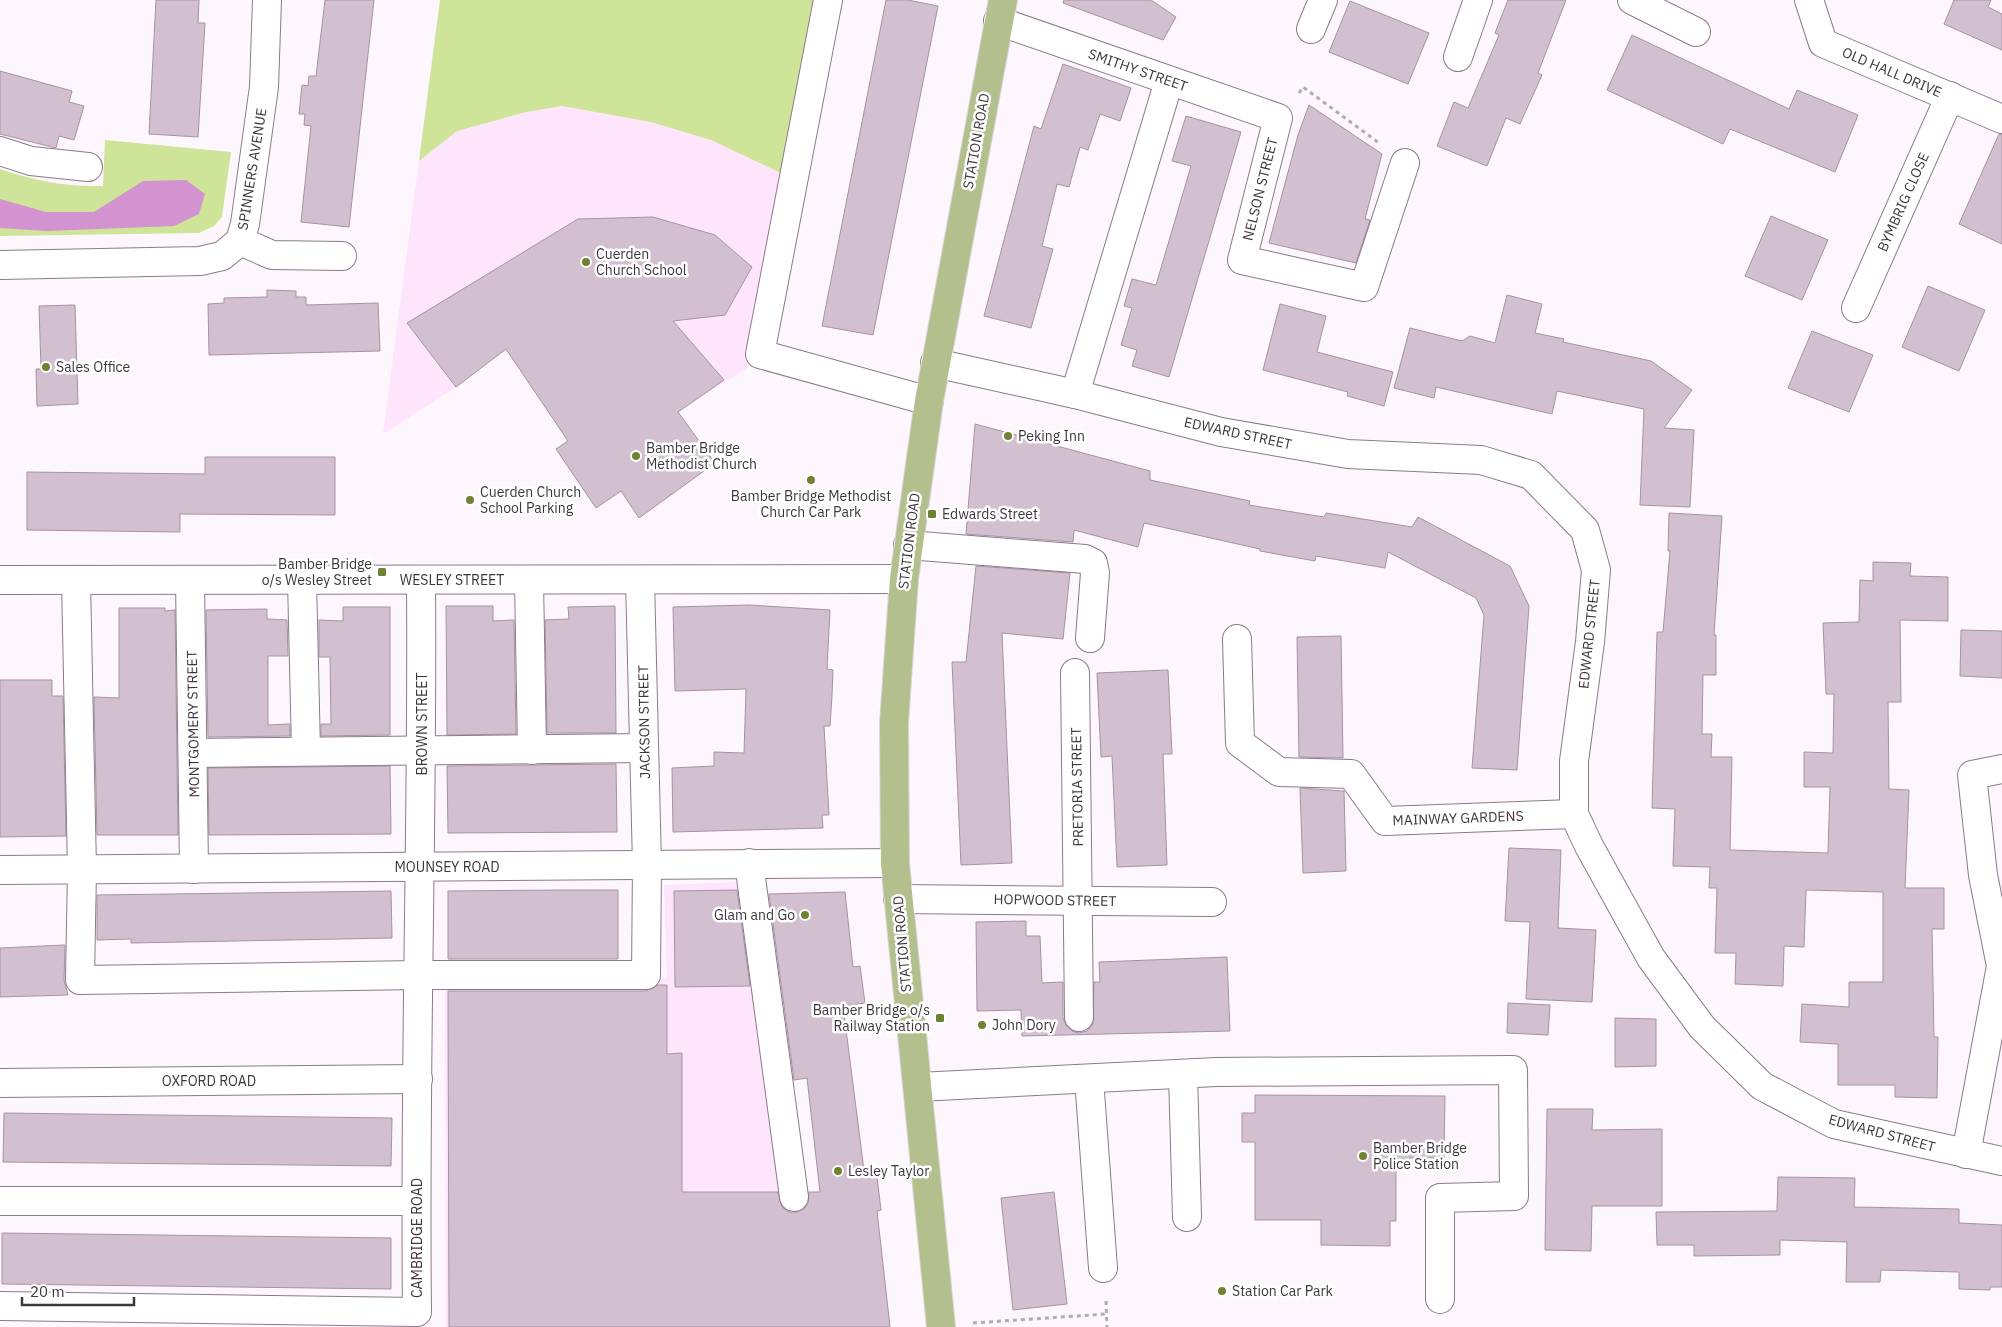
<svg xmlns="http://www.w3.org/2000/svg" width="2002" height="1327" font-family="'IBM Plex Sans',sans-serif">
  <rect width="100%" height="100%" fill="#fdf6fd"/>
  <g fill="#fee5fc">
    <polygon points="440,0 815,0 747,368 678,412 552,417 506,350 456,387 383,434"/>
    <polygon points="742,882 787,1223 830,1327 446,1327 445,978 667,978 664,885"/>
  </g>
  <g fill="#cee498">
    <polygon points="440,0 815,0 783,174 711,140 651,122 562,106 526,112 457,131 419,161"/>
    <path d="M105,140L231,152L222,217L214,226L199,233L0,236V169C35,181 67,187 103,186Z"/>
  </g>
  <polygon fill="#d293d0" points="186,180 205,194 199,214 174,226 47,231 0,228 0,199 46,212 94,212 143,181"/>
  <g fill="#d2c0d1" stroke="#a593a4">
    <polygon points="156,0 199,0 198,23 205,23 198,137 149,134"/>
    <polygon points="325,0 374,0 349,227 301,222 311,126 304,125 305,114 299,114 302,85 308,86 309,76 316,76"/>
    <polygon points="886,0 908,0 938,6 873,335 822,326"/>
    <polygon points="1064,0 1151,0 1176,17 1163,40 1063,3"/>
    <polygon points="1508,0 1566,0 1538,73 1542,75 1520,124 1506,118 1487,166 1437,146 1454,102 1468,108 1499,35 1495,33"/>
    <polygon points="1954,0 1991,0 1988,7 2002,14 2002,50 1944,24"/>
    <polygon points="1350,1 1429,33 1408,84 1329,52"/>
    <polygon points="1632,35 1789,109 1797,90 1858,115 1835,172 1730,129 1723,144 1607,90"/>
    <polygon points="1063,64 1131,88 1120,121 1100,114 1088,150 1080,147 1069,187 1057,184 1042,246 1053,249 1031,328 984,316 1034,126 1041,129"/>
    <polygon points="0,71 72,91 69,102 84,106 74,140 59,136 56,148 0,134"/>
    <polygon points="1309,105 1382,154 1365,219 1370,220 1356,263 1269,243 1298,135"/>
    <polygon points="1186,116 1241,132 1169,377 1132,366 1137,350 1121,345 1132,308 1124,306 1132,279 1156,285 1191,166 1172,161"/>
    <polygon points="1999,134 2002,134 2002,244 1959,224"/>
    <polygon points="1771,216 1828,240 1802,300 1745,276"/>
    <polygon points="653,217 715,235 752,267 725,315 673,321 724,380 678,412 715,463 639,518 621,491 596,508 556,449 568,441 506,349 456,387 407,323 578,219"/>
    <polygon points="1928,286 1985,310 1959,371 1902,347"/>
    <polygon points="267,290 296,291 296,297 306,297 306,305 378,303 380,351 209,355 208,304 224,303 224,298 267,297"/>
    <polygon points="1507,295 1542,304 1535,333 1564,339 1563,342 1651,361 1692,390 1664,428 1694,430 1690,507 1640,505 1644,409 1557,391 1552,414 1436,387 1434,398 1394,388 1410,328 1462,341 1470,336 1495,343"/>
    <polygon points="1280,304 1326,316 1317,352 1393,372 1384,406 1347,396 1348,392 1263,370"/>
    <polygon points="75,305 78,404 37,406 36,369 41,369 39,306"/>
    <polygon points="1812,331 1873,355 1849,412 1788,388"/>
    <polygon points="975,424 1150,471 1150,480 1250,501 1249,505 1324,517 1326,513 1412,527 1418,517 1510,566 1529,606 1517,770 1472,768 1484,615 1476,598 1388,552 1385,568 1316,556 1315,561 1260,551 1260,549 1144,523 1138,547 1074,530 1073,542 966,534"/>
    <polygon points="205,457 335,457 335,515 180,514 180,532 27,530 27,472 205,474"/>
    <polygon points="1669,513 1722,516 1714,635 1716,635 1716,675 1703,675 1702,734 1712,734 1711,757 1732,757 1730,850 1828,853 1830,787 1804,787 1804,752 1833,753 1834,694 1826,694 1823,623 1859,622 1860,580 1873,581 1873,562 1911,563 1910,576 1948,577 1948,621 1900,620 1901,702 1888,702 1889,789 1909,790 1905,888 1944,888 1944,929 1932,929 1934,1037 1938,1037 1937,1098 1895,1097 1895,1085 1838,1085 1838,1044 1800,1042 1802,1004 1849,1007 1849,982 1883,982 1883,892 1806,890 1804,947 1784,946 1783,986 1735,984 1736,953 1715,953 1717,888 1709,888 1710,867 1673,866 1675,809 1652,808 1657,632 1663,632 1670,551 1668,551"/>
    <polygon points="976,566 1070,573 1063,639 1002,633 1012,863 961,865 952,662 966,662"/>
    <polygon points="749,605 830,610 827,669 833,670 832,696 830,726 824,726 829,815 822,815 823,828 673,832 672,768 714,766 714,752 744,753 746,689 675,691 673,607"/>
    <polygon points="446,606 493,606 493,621 514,620 516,734 447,735"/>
    <polygon points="615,606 616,733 547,733 545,620 569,619 568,607"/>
    <polygon points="343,607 390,607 390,735 321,736 321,724 331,724 330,657 319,657 319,620 343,621"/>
    <polygon points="119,608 165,608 165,611 175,610 178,835 97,835 94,697 119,698"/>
    <polygon points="267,609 267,619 287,620 288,656 268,656 268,725 290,724 290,736 208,737 206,610"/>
    <polygon points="1961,630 2002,631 2002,678 1960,676"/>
    <polygon points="1341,636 1343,758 1299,757 1297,637"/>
    <polygon points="1168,670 1172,754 1163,754 1167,865 1117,867 1112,756 1101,757 1097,673"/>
    <polygon points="0,680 52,680 52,696 63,696 66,836 0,837"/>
    <polygon points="616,764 617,832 448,833 447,766"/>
    <polygon points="390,766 391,834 209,835 208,768"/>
    <polygon points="1300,788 1344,791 1346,871 1303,873"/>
    <polygon points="1509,848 1561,850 1558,928 1596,930 1592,1002 1526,999 1530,922 1505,921"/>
    <polygon points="559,890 618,890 618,959 448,959 448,891"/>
    <polygon points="737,890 750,986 675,987 674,891"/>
    <polygon points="391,891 392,938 131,943 131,939 97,940 97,895"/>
    <polygon points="845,892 853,967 860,966 865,1003 843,1006 865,1178 877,1177 881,1210 877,1211 890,1327 449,1327 448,991 646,991 658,985 667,985 667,1054 682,1053 682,1192 778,1192 782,1207 789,1212 797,1212 804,1209 808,1203 809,1192 820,1192 807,1078 794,1080 769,894"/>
    <polygon points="1026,921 1026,936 1040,936 1042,983 1063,982 1063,1018 1066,1025 1072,1031 1079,1033 1087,1031 1093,1024 1094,982 1100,982 1099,962 1227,957 1230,1031 1022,1036 1021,1010 977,1011 976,922"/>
    <polygon points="65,945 64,980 68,995 0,997 0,948"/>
    <polygon points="1508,1003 1550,1005 1548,1035 1507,1033"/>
    <polygon points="1615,1018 1656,1019 1656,1066 1615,1067"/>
    <polygon points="1255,1095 1445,1096 1444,1158 1410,1158 1409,1167 1396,1167 1396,1221 1390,1221 1390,1246 1321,1245 1321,1220 1255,1220 1255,1142 1242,1142 1242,1113 1255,1113"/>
    <polygon points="1547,1109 1593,1109 1592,1130 1662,1129 1662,1206 1592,1206 1591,1251 1545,1250"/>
    <polygon points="4,1113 392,1118 391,1166 3,1162"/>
    <polygon points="1778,1177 1855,1178 1854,1207 1959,1209 1959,1223 2002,1225 2002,1287 1990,1287 1990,1290 1959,1289 1959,1272 1881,1270 1880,1282 1846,1282 1847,1242 1780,1240 1780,1255 1694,1256 1694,1245 1657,1245 1656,1212 1777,1211"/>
    <polygon points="1054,1192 1067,1304 1013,1310 1001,1198"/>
    <polygon points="2,1233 391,1238 391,1289 2,1284"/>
  </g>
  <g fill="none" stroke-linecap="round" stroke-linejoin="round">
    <g stroke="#8b7a8a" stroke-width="30">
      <g id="minor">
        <polyline points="828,0 760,354 929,401"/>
        <polyline points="1632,0 1696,32"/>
        <polyline points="1809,0 1823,43 2002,119"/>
        <polyline points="998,21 1278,118 1242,260 1364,287 1405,163"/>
        <polyline points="1311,29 1323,0"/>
        <polyline points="1458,57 1478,0"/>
        <polyline points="0,151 31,161 88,167"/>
        <polyline points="240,241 272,255 342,256"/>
        <polyline points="0,265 200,261 222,256 240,241 245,224 264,87 267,0"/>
        <polyline points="1856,308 1950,96"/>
        <polyline points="935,363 1075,394 1221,432 1348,454 1481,460 1531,475 1585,530 1596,570 1590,642 1574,761 1574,814 1589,846 1651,958 1702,1027 1762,1086 1834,1124 2002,1161"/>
        <polyline points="1075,394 1169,81"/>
        <polyline points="908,545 1085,559 1093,563 1095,573 1090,638"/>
        <polyline points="0,580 904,579"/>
        <polyline points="76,580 82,869 80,980 419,975 646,975 647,865 640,580"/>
        <polyline points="190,580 194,869"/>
        <polyline points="302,580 306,751"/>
        <polyline points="529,580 532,750"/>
        <polyline points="1237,639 1240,743 1279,772 1351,774 1385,821 1574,814"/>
        <polyline points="1075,673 1079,1017"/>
        <polyline points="194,753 644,748"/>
        <polyline points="749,863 794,1197"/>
        <polyline points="0,870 895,863"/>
        <polyline points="898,899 1212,902"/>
        <polyline points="1183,1074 1187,1217"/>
        <polyline points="1089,1079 1103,1268"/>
        <polyline points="0,1083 418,1079"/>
        <polyline points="918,1087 1216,1072 1513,1070 1514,1196 1440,1198 1440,1299"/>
        <polyline points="1966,1154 2001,966 1983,875 1972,775 2002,769"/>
        <polyline points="0,1201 416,1201"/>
        <path d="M0,1306L417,1312C414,1068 423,824 421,580"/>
      </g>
    </g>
    <g stroke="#d8d7d8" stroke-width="30">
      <polyline id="major" points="941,1327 895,863 894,723 904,579 929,401 1003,0"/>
    </g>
    <g stroke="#b2abb2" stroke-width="3" stroke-dasharray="4 4" stroke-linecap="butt">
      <polyline points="1299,93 1303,87 1379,143"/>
      <polyline points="1106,1301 1107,1327"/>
      <polyline points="973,1323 1106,1314"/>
    </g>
    <use href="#minor" stroke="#fff" stroke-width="28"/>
    <use href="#major" stroke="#b3bf8c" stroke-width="28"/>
  </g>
  <g fill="#6e8232" stroke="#fff" stroke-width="2">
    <circle cx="586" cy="262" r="5"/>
    <circle cx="46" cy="367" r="5"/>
    <circle cx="1008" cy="436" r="5"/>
    <circle cx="636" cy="456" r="5"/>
    <circle cx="811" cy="480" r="5"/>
    <circle cx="470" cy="500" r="5"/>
    <rect x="927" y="509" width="10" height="10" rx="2.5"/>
    <rect x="377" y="567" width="10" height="10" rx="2.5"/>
    <circle cx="805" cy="915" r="5"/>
    <rect x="935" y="1013" width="10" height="10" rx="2.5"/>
    <circle cx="982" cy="1025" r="5"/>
    <circle cx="1363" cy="1156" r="5"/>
    <circle cx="838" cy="1171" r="5"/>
    <circle cx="1222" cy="1291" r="5"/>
  </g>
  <g text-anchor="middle" stroke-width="5" stroke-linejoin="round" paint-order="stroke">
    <g font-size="14" fill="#3e363d" stroke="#fff">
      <text transform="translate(1138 70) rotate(19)" y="5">SMITHY STREET</text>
      <text transform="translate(1892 72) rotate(23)" y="5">OLD HALL DRIVE</text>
      <text transform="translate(976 141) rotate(-80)" y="5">STATION ROAD</text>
      <text transform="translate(252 169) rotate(-81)" y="5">SPINNERS AVENUE</text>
      <text transform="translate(1260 189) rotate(-76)" y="5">NELSON STREET</text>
      <text transform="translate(1903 202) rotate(-66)" y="5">BYMBRIG CLOSE</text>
      <text transform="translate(1238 433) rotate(12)" y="5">EDWARD STREET</text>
      <text transform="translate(909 541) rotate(-83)" y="5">STATION ROAD</text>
      <text x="452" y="585">WESLEY STREET</text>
      <text transform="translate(1589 634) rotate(-84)" y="5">EDWARD STREET</text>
      <text transform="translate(644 722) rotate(-91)" y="5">JACKSON STREET</text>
      <text transform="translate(193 724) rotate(-91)" y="5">MONTGOMERY STREET</text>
      <text transform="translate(422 724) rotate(-90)" y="5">BROWN STREET</text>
      <text transform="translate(1077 787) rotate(-91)" y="5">PRETORIA STREET</text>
      <text transform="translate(1458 818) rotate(-2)" y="5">MAINWAY GARDENS</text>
      <text x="447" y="872">MOUNSEY ROAD</text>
      <text transform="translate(1055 900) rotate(1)" y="5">HOPWOOD STREET</text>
      <text transform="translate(902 944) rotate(-95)" y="5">STATION ROAD</text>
      <text x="209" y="1086">OXFORD ROAD</text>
      <text transform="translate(1882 1133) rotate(15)" y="5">EDWARD STREET</text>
      <text transform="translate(417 1238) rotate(-90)" y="5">CAMBRIDGE ROAD</text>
    </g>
    <g font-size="14" fill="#3e363d" stroke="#fff" text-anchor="start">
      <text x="596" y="259">Cuerden<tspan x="596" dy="16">Church School</tspan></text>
      <text x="56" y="372">Sales Office</text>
      <text x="1018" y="441">Peking Inn</text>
      <text x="646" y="453">Bamber Bridge<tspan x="646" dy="16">Methodist Church</tspan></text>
      <text x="480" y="497">Cuerden Church<tspan x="480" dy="16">School Parking</tspan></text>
      <text x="811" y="501" text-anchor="middle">Bamber Bridge Methodist<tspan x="811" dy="16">Church Car Park</tspan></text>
      <text x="942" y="519">Edwards Street</text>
      <text x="372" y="569" text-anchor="end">Bamber Bridge<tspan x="372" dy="16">o/s Wesley Street</tspan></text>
      <text x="795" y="920" text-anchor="end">Glam and Go</text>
      <text x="930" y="1015" text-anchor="end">Bamber Bridge o/s<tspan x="930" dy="16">Railway Station</tspan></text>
      <text x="992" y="1030">John Dory</text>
      <text x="1373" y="1153">Bamber Bridge<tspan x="1373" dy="16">Police Station</tspan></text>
      <text x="848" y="1176">Lesley Taylor</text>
      <text x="1232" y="1296">Station Car Park</text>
    </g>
  </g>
  <path d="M22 1297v8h112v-8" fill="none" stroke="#3e363d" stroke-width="2.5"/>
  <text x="30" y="1297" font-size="15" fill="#3e363d" stroke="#ffffff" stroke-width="4" paint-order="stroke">20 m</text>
</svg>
